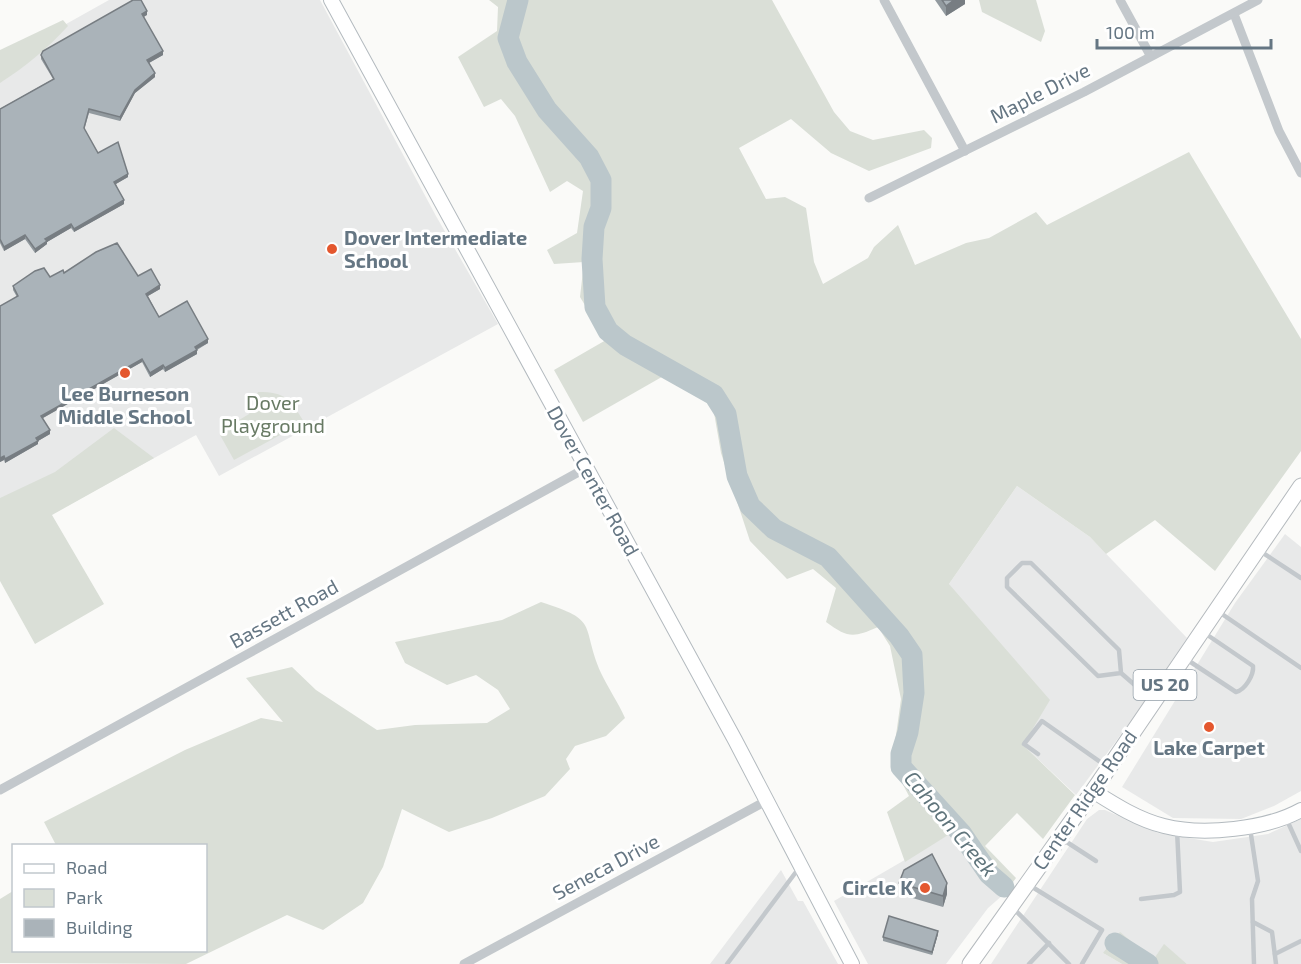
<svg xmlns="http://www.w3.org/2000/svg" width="1301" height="964" font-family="'Exo 2',sans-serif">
  <rect width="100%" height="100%" fill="#fafaf8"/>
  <g fill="#e8e9e9">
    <polygon points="109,0 320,0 436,216 498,324 219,476 196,435 0,543 0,61"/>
    <polygon points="1017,486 1090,537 1187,638 1134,717 1076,795 1023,745 949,584"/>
    <polygon points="1285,534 1301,547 1301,791 1274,806 1241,819 1173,818 1122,787 1235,603"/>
    <polygon points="1099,810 1105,810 1158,833 1213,842 1268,834 1301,819 1301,964 1187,964 1164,945 1153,960 1103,953 1122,964 991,964 1087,819"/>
    <polygon points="953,832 1004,894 988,908 946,964 868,964 834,901"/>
    <polygon points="781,870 798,901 803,901 838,964 710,964"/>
  </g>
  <g fill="#dadfd7">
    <path d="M489,0H772L834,112L850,131L873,140L924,130L932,138L931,148L869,171L831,153L791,119L739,148L766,199L785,197L806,208L814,262L823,284L868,258L874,247L898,225L915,265L966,243L989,238L1036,212L1047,225L1189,152L1301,339V451L1215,571L1155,520L1106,554L1090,537L1017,486L949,584L1050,700L1023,745L1075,795L1043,839L1017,813L985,846L1016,878L1004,894L953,832L905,862L887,812L909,796L892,764L901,699L890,646L878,627C853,638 848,638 826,622L836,588L813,569L787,579L750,541L721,453L713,407L667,374L583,422L554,370L606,340L580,297L584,262L554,264L547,250L577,233L583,191L567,181L550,192L515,116L501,99L484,107L458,57L497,31L498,7Z"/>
    <polygon points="979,0 1036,0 1045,31 1041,42 982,12"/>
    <path d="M63,20L68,26C48,48 25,67 0,83V50Z"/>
    <path d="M258,392C286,392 290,399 304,422L234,460L220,435L221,431L249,414Z"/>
    <polygon points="114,428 154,458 52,515 104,604 35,644 0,581 0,498 55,472"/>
    <path d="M541,602C601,621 580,624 601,673C608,688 618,702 625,718L606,736L575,746L566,759L570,769L545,796L492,818L449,832L402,809L383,867L363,903L323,930L287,915L186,964L0,963V899L13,891L14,950H206V846L56,845L44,822L185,750L261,718L283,722L246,678L292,667L316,690L377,730L415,725L487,723L510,709L498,690L476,675L447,685L405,663L395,642L502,620Z"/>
    <polygon points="1120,932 1153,960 1164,944 1187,964 1122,964 1103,953"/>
  </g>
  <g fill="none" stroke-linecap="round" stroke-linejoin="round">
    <g stroke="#bbc7cb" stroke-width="21">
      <polyline points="518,0 508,38 517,62 547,110 589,157 601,180 601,208 594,227 592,259 595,307 608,331 625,345 714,395 726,414 737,476 750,506 774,529 828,557 899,636 912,655 914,693 908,732 901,754 901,767 961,833 989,874 1004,887"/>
      <polyline points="1115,943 1148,964"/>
    </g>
    <g stroke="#b3babf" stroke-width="16">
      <g id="secondary">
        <polyline points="331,0 735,740 852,964"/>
        <path d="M1093,791C1115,805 1139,820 1164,826C1203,836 1267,829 1301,810"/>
      </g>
    </g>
    <g stroke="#b5babe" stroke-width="17">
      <polyline id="primary" points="970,964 1093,791 1301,486"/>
    </g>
    <g stroke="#c3c8cc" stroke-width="4.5">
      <polyline points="1260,551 1301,578"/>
      <polyline points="1219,612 1301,668"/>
      <path d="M1186,659L1236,692C1245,690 1254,675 1253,666L1203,632"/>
      <polyline points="1121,673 1119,650 1031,563 1022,563 1007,578 1007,587 1098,676 1121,673 1152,700"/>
      <polyline points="1038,754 1024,744 1042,721 1106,766"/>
      <polyline points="1286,818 1301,851"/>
      <polyline points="1250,828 1258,881 1252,899 1254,964"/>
      <polyline points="1062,839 1096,861"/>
      <polyline points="1029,885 1102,930 1082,964"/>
      <polyline points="1141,899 1174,895 1180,892 1177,830"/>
      <polyline points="1012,907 1069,964"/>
      <polyline points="1253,922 1272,932 1276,964"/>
      <polyline points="1275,954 1301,941"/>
      <polyline points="727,964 799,868"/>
      <polyline points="1029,964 1049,943"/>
    </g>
    <g stroke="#c3c8cc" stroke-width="9">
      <polyline points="884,0 965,151"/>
      <polyline points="1120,0 1150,55"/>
      <polyline points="1234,14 1279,131 1301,173"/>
      <polyline points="869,198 1084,92 1258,0"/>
      <polyline points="0,790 586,468"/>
      <polyline points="464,964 766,801"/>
    </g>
    <use href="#secondary" stroke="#fff" stroke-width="14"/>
    <use href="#primary" stroke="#fff" stroke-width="15"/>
  </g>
  <g fill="#929a9f">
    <polygon points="935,0 965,0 965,4 946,16"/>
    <polygon points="147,15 143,17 163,55 149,63 155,77 135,93 120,121 89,113 84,130 98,153 128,177 116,184 124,204 74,232 71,228 47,242 47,244 35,253 25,239 4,251 0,243 0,109 53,79 41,59 41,55"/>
    <polygon points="64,273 138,276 160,289 148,296 159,317 208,343 197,350 197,354 165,372 163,369 150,377 142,362 43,418 50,434 38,441 38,444 5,463 4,460 0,462 17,297 13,290 13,286"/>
    <polygon points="899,883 947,894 943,907 899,894"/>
    <polygon points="938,934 932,955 883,941 883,937"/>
  </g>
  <g fill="#777d82">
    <polygon points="954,0 965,0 965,4 946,16 946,6"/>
    <polygon points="147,11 147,15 142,18 142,14"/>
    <polygon points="163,51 163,55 147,64 147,60"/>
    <polygon points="155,73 155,77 135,93 120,121 120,117 135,90"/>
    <polygon points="128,174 128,177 114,185 114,182"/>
    <polygon points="124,200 124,204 74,232 74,229"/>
    <polygon points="71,224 71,228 47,242 47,244 35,253 35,249 45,239"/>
    <polygon points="25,235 25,239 4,251 4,247"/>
    <polygon points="160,285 160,289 146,297 146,294"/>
    <polygon points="208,339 208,343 195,350 195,347"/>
    <polygon points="197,350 197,354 165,372 165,368"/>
    <polygon points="142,359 142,362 41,419 41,416"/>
    <polygon points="163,365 163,369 150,377 150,373"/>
    <polygon points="50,430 50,434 38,441 38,444 5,463 5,459 36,438"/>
    <polygon points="4,456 4,460 0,462 0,458"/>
    <polygon points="947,883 947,894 943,907 943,896"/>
    <polygon points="938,931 938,934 932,955 932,952"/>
  </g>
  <g fill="#aab3b9" stroke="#777d82" stroke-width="1.5">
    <polygon points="133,0 141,0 147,11 142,14 163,51 147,60 155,73 135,90 120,117 89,109 84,128 98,153 118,142 128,174 114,182 124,200 74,229 71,224 45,239 47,241 35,249 25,235 4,247 0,239 0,109 54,79 41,55 43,51"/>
    <polygon points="942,0 954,0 946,6"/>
    <polygon points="117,243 138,276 151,269 160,285 146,294 159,317 187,301 208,339 195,347 197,350 165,368 163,365 150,373 142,359 41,416 50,430 36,438 38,441 5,459 4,456 0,458 0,306 18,296 13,286 35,271 44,268 50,277 63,270 64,273 96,252"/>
    <polygon points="932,854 947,883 943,896 899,883 904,870"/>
    <polygon points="889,916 938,931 932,952 883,937"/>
  </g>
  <g fill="#e4572e" stroke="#fff" stroke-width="2">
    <circle cx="332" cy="249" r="6"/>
    <circle cx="125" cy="373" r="6"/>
    <circle cx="1209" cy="727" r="6"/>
    <circle cx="925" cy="888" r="6"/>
  </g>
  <g text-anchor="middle" stroke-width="6" stroke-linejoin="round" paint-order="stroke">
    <rect fill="#fff" stroke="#939fa8" stroke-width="1.5" x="1133.5" y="670" width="63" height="30" rx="4.5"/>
    <g font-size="18" font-weight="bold" fill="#657683">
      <text x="1165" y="691">US 20</text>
    </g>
    <g font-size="20" fill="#657683" stroke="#fff">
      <text transform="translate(1040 93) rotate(-27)" y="7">Maple Drive</text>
      <text transform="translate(593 481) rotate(61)" y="7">Dover Center Road</text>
      <text transform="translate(284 614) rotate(-29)" y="7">Bassett Road</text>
      <text transform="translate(1085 800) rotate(-55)" y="7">Center Ridge Road</text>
      <text transform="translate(606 867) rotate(-28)" y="7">Seneca Drive</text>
    </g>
    <g font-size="20" font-weight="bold" fill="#657683" stroke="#fff">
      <text x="344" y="245" text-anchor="start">Dover Intermediate<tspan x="344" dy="23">School</tspan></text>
      <text x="125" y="401">Lee Burneson<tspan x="125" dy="23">Middle School</tspan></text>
      <text x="1209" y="755">Lake Carpet</text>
      <text x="913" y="895" text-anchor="end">Circle K</text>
    </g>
    <g font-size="20" fill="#687a64" stroke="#fff">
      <text x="273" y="410">Dover<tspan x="273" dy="23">Playground</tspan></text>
    </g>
    <g font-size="21" font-style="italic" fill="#60757c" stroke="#fff">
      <text transform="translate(950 824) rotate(50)" y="7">Cahoon Creek</text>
    </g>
  </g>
  <rect x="12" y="844" width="195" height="108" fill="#ffffff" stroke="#c1c8cd" stroke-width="1.5"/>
  <rect x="24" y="864" width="30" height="9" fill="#ffffff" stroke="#c1c8cd" stroke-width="1.5"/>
  <text x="66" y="874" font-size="18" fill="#657683">Road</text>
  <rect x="24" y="889" width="30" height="18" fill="#dadfd7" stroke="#c1c8cd" stroke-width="1.5"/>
  <text x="66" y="904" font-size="18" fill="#657683">Park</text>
  <rect x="24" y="919" width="30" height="18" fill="#aab3b9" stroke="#c1c8cd" stroke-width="1.5"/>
  <text x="66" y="934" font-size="18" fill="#657683">Building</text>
  <path d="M1097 39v9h174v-9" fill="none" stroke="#657683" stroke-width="3"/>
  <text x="1106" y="39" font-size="18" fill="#657683" stroke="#ffffff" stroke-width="4.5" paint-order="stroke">100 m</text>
</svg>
